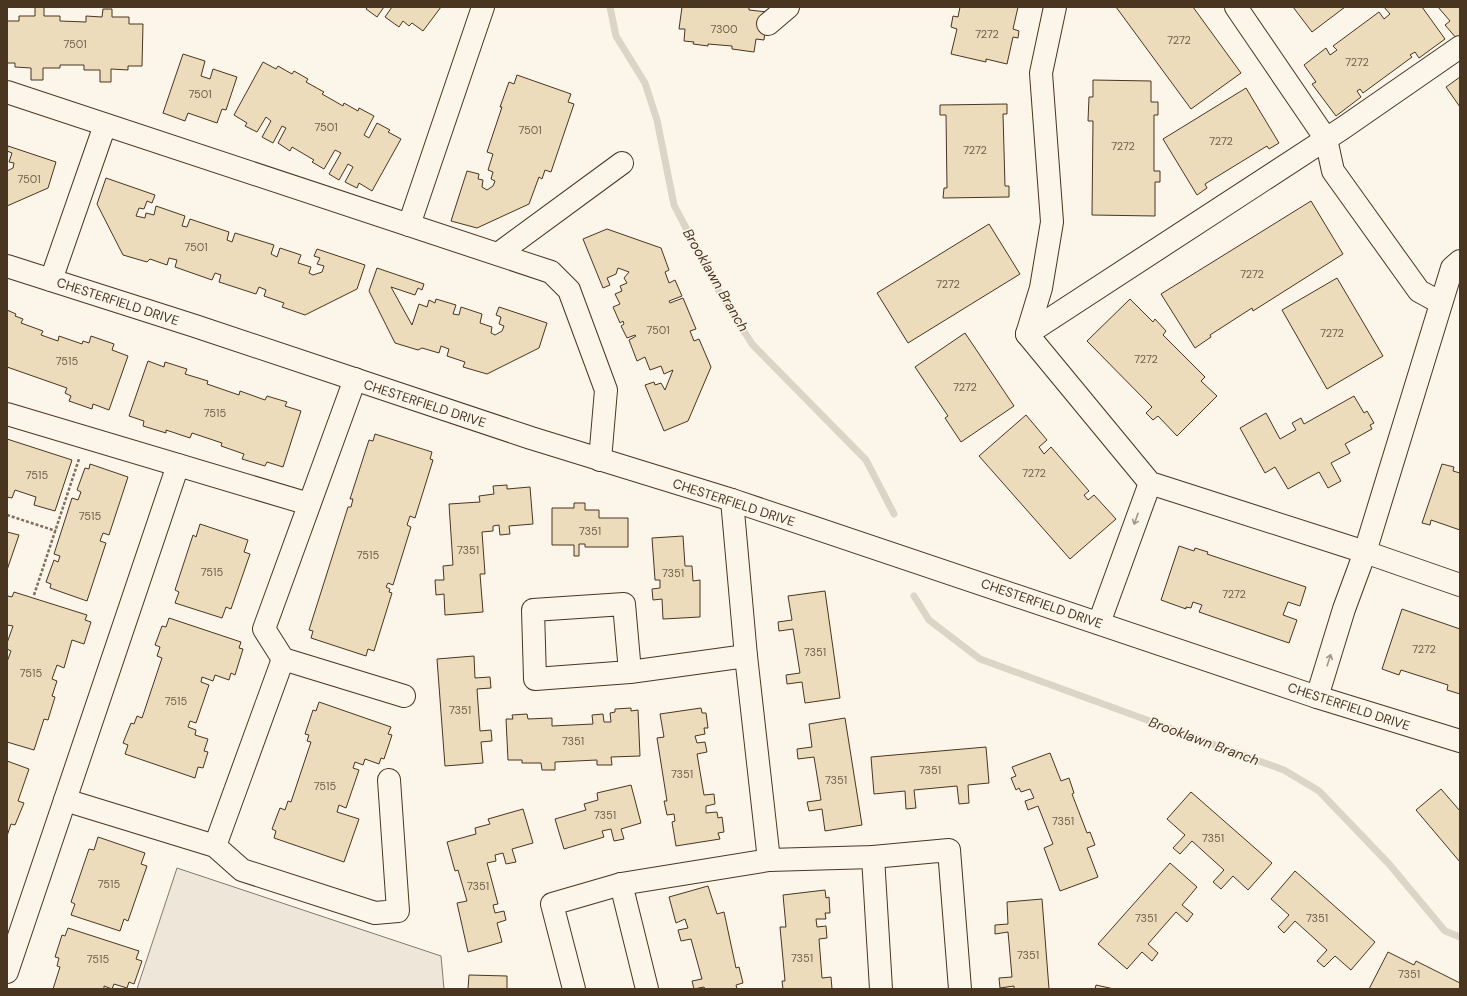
<svg xmlns="http://www.w3.org/2000/svg" width="1467" height="996" font-family="'DM Sans',sans-serif">
  <rect width="100%" height="100%" fill="#fbf6e9"/>
  <polygon fill="#ede6d9" stroke="#887966" points="177,868 441,956 444,989 137,989"/>
  <g fill="none" stroke-linecap="round" stroke-linejoin="round">
    <g stroke="#dcd4c6" stroke-width="7">
      <polyline points="610,7 616,36 645,83 657,120 674,205 720,293 752,344 866,460 894,514"/>
      <polyline points="914,596 929,620 980,659 1284,770 1319,791 1389,864 1445,931 1460,937"/>
    </g>
  </g>
  <g fill="#ecdcbc" stroke="#4a3520">
    <polygon points="35,7 44,7 44,16 60,16 60,21 86,22 86,16 102,17 103,9 112,9 112,17 129,17 129,24 143,24 142,66 128,66 128,70 111,69 111,82 100,82 100,70 84,70 84,65 60,65 60,68 43,68 43,80 31,80 31,68 15,67 15,63 7,63 7,21 19,21 19,16 35,16"/>
    <polygon points="368,7 384,7 377,17 366,9"/>
    <polygon points="392,7 441,7 423,31 412,23 409,26 403,21 399,27 385,17"/>
    <polygon points="682,7 749,7 749,10 767,12 764,40 756,39 754,52 732,49 732,46 708,44 708,46 693,44 694,42 684,41 685,29 679,29"/>
    <polygon points="960,7 1018,7 1013,29 1019,31 1018,38 1013,37 1007,64 986,59 986,62 951,54 957,29 951,27 953,16 958,17"/>
    <polygon points="1116,7 1193,7 1241,73 1191,109"/>
    <polygon points="1293,7 1345,7 1312,32"/>
    <polygon points="1384,7 1422,7 1445,39 1419,58 1415,52 1410,55 1412,57 1363,93 1360,89 1357,91 1361,97 1336,116 1312,84 1316,82 1304,65 1326,48 1330,55 1337,50 1333,46 1379,12 1384,19 1390,14"/>
    <polygon points="1438,7 1460,7 1460,36 1457,39 1445,25 1450,21"/>
    <polygon points="183,54 205,61 201,76 210,79 213,69 237,77 226,110 222,109 217,123 188,113 185,121 163,113"/>
    <polygon points="263,62 276,69 278,66 292,74 294,71 308,79 306,82 324,92 322,94 343,106 344,103 358,111 359,108 374,116 364,135 369,138 377,123 390,130 388,132 401,139 372,191 359,183 357,188 345,182 353,167 348,164 339,180 329,174 341,153 335,150 324,169 312,162 314,160 292,147 290,151 278,143 286,128 282,126 273,143 262,137 271,121 266,117 257,132 245,126 247,123 234,115"/>
    <polygon points="517,75 571,94 568,102 574,104 551,172 545,170 542,179 539,177 529,204 477,228 451,221 467,171 479,174 478,179 483,180 482,187 487,190 493,186 495,181 491,179 493,172 488,170 493,154 487,152 502,107 500,107 509,82 514,84"/>
    <polygon points="1460,77 1460,107 1446,87"/>
    <polygon points="1093,80 1151,81 1151,102 1158,102 1158,115 1154,115 1154,171 1160,171 1160,182 1155,182 1155,216 1092,215 1093,121 1088,121 1089,97 1093,97"/>
    <polygon points="1246,88 1279,143 1269,149 1267,146 1205,184 1207,188 1197,195 1163,139"/>
    <polygon points="1007,104 1007,114 1003,114 1005,186 1009,186 1009,197 943,198 944,188 947,188 946,115 940,115 940,105"/>
    <polygon points="8,146 56,162 48,188 7,206 7,171 13,168 14,163 9,162 12,153 7,151"/>
    <polygon points="106,178 155,195 152,203 147,201 144,209 139,208 136,216 145,218 146,213 154,215 156,206 185,216 182,226 187,227 190,219 229,232 227,240 232,242 235,233 274,245 271,254 277,257 280,248 301,255 298,263 311,267 309,273 313,275 322,272 324,266 317,264 320,258 314,256 317,249 365,265 357,289 305,315 282,307 284,303 264,296 266,290 259,287 256,294 219,282 221,275 215,273 212,280 175,267 177,260 169,258 167,265 150,259 147,262 123,255 97,204"/>
    <polygon points="1311,201 1343,254 1253,311 1252,308 1210,335 1211,337 1195,348 1161,294"/>
    <polygon points="989,224 1020,274 908,343 877,293"/>
    <polygon points="607,229 661,248 669,270 665,272 669,283 675,280 682,296 669,301 670,303 683,298 696,329 690,331 694,341 699,339 711,367 688,421 664,431 645,385 654,382 655,385 661,383 665,390 673,370 664,374 661,366 650,370 645,357 637,361 629,340 636,336 635,335 627,338 621,326 624,324 623,321 620,323 613,307 620,304 615,294 622,291 620,286 627,283 624,278 629,272 618,268 616,274 607,278 610,285 603,288 583,239"/>
    <polygon points="377,268 424,284 422,290 418,288 415,295 391,287 412,325 419,304 427,307 429,300 435,303 436,299 456,305 453,314 459,315 461,307 482,314 480,323 492,327 491,333 495,335 502,331 504,326 499,324 501,317 496,315 499,307 547,323 539,348 487,374 463,367 465,362 447,356 449,349 441,346 439,353 422,348 418,350 395,343 369,291"/>
    <polygon points="1337,278 1383,356 1327,389 1282,310"/>
    <polygon points="1130,299 1153,322 1155,319 1166,331 1163,335 1205,377 1201,381 1217,396 1177,436 1158,416 1153,420 1146,413 1152,407 1087,341"/>
    <polygon points="7,310 16,314 15,316 23,319 21,323 43,331 41,335 58,341 59,336 82,344 83,341 89,343 91,336 114,344 112,350 128,356 109,410 93,404 92,409 69,401 71,396 65,393 67,388 7,367"/>
    <polygon points="965,333 1014,406 961,442 945,418 948,416 915,367"/>
    <polygon points="148,361 164,367 165,362 187,369 185,374 208,381 207,384 239,395 240,391 265,400 267,396 287,402 285,406 301,411 283,467 267,462 265,466 242,459 244,454 221,446 222,443 192,433 190,438 166,430 166,433 143,426 144,421 129,416"/>
    <polygon points="1354,396 1364,413 1367,411 1374,423 1370,425 1372,429 1345,444 1350,453 1331,463 1341,481 1328,488 1319,472 1288,489 1275,467 1265,473 1240,428 1266,413 1280,439 1296,430 1292,423 1301,418 1304,424"/>
    <polygon points="1026,415 1047,440 1039,447 1044,454 1051,447 1089,491 1084,495 1088,500 1094,495 1116,519 1070,559 979,456"/>
    <polygon points="375,434 432,452 430,459 433,460 415,518 410,516 407,525 411,527 393,585 388,583 386,587 390,589 389,592 392,593 374,651 368,649 366,656 311,638 313,631 309,630 348,507 351,507 353,499 350,499 369,440 373,441"/>
    <polygon points="7,439 72,460 55,511 34,505 36,497 15,490 12,498 7,497"/>
    <polygon points="90,464 128,477 109,535 103,533 100,541 106,543 87,601 50,588 51,584 46,582 54,560 58,562 60,556 54,554 72,498 78,500 81,492 77,490 85,468 89,469"/>
    <polygon points="1442,464 1454,467 1453,471 1460,473 1460,530 1431,520 1430,525 1422,523"/>
    <polygon points="507,485 507,489 530,487 533,524 509,526 510,534 500,535 499,525 493,526 493,531 482,532 485,574 480,574 483,612 445,615 444,594 436,595 435,580 444,580 443,566 453,565 449,504 480,502 479,496 494,494 493,486"/>
    <polygon points="574,503 585,503 585,510 599,510 599,518 628,518 628,547 585,547 585,544 579,544 579,556 574,556 574,545 552,545 552,508 574,508"/>
    <polygon points="200,524 248,540 244,552 250,554 231,609 226,607 222,618 175,603 179,592 175,590 193,535 196,537"/>
    <polygon points="7,532 19,535 7,570"/>
    <polygon points="683,536 685,566 692,566 693,581 700,580 700,617 663,619 662,599 653,600 652,589 660,588 660,580 655,580 652,538"/>
    <polygon points="1179,546 1194,551 1195,548 1208,552 1207,554 1306,587 1300,606 1288,602 1283,615 1297,620 1289,643 1199,612 1202,605 1193,602 1191,608 1186,607 1186,609 1161,600"/>
    <polygon points="825,591 840,698 805,703 802,682 787,684 786,675 800,673 793,629 779,631 778,622 792,620 788,596"/>
    <polygon points="14,592 87,615 85,620 91,622 84,644 72,640 64,668 57,665 52,679 57,681 52,696 55,697 48,720 44,719 34,750 7,742 7,662 11,651 7,649 7,643 13,626 7,625 7,598 8,596 12,597"/>
    <polygon points="1402,609 1460,629 1460,694 1447,690 1448,685 1401,670 1399,675 1382,669"/>
    <polygon points="169,618 241,642 239,648 243,649 235,675 231,673 229,680 215,675 213,681 202,677 201,682 209,685 196,723 190,721 188,727 196,730 195,735 208,739 204,751 208,752 203,768 198,767 195,778 125,754 128,745 123,743 131,723 134,724 137,716 142,718 162,658 157,656 160,647 155,645 162,626 166,627"/>
    <polygon points="474,656 475,678 490,677 491,688 477,689 480,731 491,730 492,741 481,742 483,763 445,766 437,659"/>
    <polygon points="319,702 391,727 388,734 392,735 384,759 381,758 379,764 365,759 363,765 355,762 353,768 359,770 346,808 339,805 337,812 359,819 344,862 274,838 276,831 272,829 280,808 285,810 288,801 291,802 311,742 307,741 309,735 305,734 313,710 316,711"/>
    <polygon points="631,708 631,711 638,710 640,756 611,757 612,765 597,765 597,760 555,762 555,770 542,770 541,763 522,763 522,760 508,760 506,719 513,719 512,715 527,714 528,719 552,718 552,726 593,724 592,715 603,714 604,722 611,722 610,713 615,712 615,709"/>
    <polygon points="701,708 702,713 706,713 708,728 704,728 705,734 695,736 697,743 705,742 707,752 697,754 704,795 714,794 715,804 706,806 706,813 717,812 718,818 722,817 724,832 718,833 720,839 676,846 672,822 675,821 674,814 667,815 664,801 667,801 657,738 664,737 660,714"/>
    <polygon points="845,718 862,825 825,831 822,809 809,811 807,802 821,800 814,757 798,759 797,749 812,747 809,724"/>
    <polygon points="986,747 989,783 968,785 969,803 959,804 957,786 914,790 916,808 906,809 905,791 874,794 871,757"/>
    <polygon points="1050,753 1061,781 1069,778 1074,793 1072,794 1087,833 1090,832 1095,845 1087,848 1098,877 1060,891 1044,848 1053,844 1038,806 1028,810 1025,801 1034,798 1030,789 1021,792 1019,788 1016,790 1011,778 1016,776 1012,767"/>
    <polygon points="7,761 29,769 18,801 24,803 15,825 11,824 7,836"/>
    <polygon points="631,785 641,823 621,829 624,839 614,841 611,829 602,831 604,837 564,849 555,819 586,810 584,804 598,800 597,793"/>
    <polygon points="1441,789 1460,811 1460,862 1416,810"/>
    <polygon points="1191,792 1272,863 1248,890 1233,876 1221,889 1213,882 1224,870 1192,841 1180,854 1173,848 1185,835 1167,819"/>
    <polygon points="523,809 533,843 512,849 516,862 506,864 503,853 495,855 496,861 487,863 498,904 493,905 495,913 504,911 506,920 497,923 502,942 468,952 457,903 467,901 458,870 455,871 447,842 476,834 475,828 490,824 488,819"/>
    <polygon points="98,837 145,853 141,864 147,866 128,921 124,919 120,931 71,915 75,904 71,902 89,849 94,850"/>
    <polygon points="1170,863 1197,887 1182,905 1193,914 1187,922 1176,912 1148,944 1158,953 1152,961 1142,952 1127,969 1098,944"/>
    <polygon points="1295,871 1375,942 1351,970 1335,956 1324,967 1317,961 1327,950 1295,921 1284,933 1278,927 1289,915 1271,899"/>
    <polygon points="708,886 717,914 724,912 736,968 739,967 743,983 736,985 737,989 705,989 704,987 694,989 692,981 702,979 691,939 681,941 678,930 688,928 685,919 676,923 669,897"/>
    <polygon points="825,890 826,898 829,897 830,913 825,913 826,919 816,919 817,927 826,926 827,938 819,939 822,978 831,977 832,989 783,989 782,981 785,981 780,927 786,927 783,895"/>
    <polygon points="1042,899 1049,989 1014,989 1014,986 1000,988 999,978 1012,977 1008,932 995,934 995,925 1008,924 1007,902"/>
    <polygon points="68,928 139,951 136,959 142,961 134,984 129,982 127,988 114,984 112,989 104,986 104,989 53,989 60,967 57,966 59,958 55,957 62,935 65,936"/>
    <polygon points="1388,952 1414,965 1416,961 1460,983 1460,989 1369,989"/>
    <polygon points="469,975 507,976 507,989 468,989"/>
    <polygon points="1096,985 1114,989 1095,989"/>
  </g>
  <g fill="none" stroke-linecap="round" stroke-linejoin="round">
    <g stroke="#4a3520" stroke-width="24">
      <g id="minor">
        <polyline points="1236,7 1326,139 1333,171 1419,291 1441,303"/>
        <polyline points="768,24 788,7"/>
        <polyline points="1460,47 1343,128 1027,334 1150,483 1365,552 1460,585"/>
        <polyline points="7,92 551,272 569,290 606,390 600,460"/>
        <polyline points="409,225 483,7"/>
        <polyline points="498,254 622,163"/>
        <polyline points="7,266 195,326 531,438 732,500 1317,697 1460,741"/>
        <polyline points="51,280 105,125"/>
        <polyline points="1027,334 1041,288 1052,222 1041,73 1055,7"/>
        <polyline points="355,379 264,629 283,659 404,696"/>
        <polyline points="7,414 309,504"/>
        <polyline points="732,500 746,656 769,860 873,857 949,850 960,989"/>
        <polyline points="1099,623 1150,483"/>
        <polyline points="630,672 624,604 533,610 535,679 630,672 746,656"/>
        <polyline points="1317,697 1344,609 1365,552 1452,268 1460,261"/>
        <polyline points="65,800 215,846 242,870 375,913 398,911 389,780"/>
        <polyline points="215,846 283,659"/>
        <polyline points="873,857 881,989"/>
        <polyline points="621,884 647,989"/>
        <polyline points="7,972 178,465"/>
        <polyline points="574,989 552,904 621,884 769,860"/>
      </g>
    </g>
    <g stroke="#7f6f5c" stroke-width="2.5" stroke-dasharray="3 2" stroke-linecap="butt">
      <polyline points="7,515 56,531"/>
      <polyline points="34,595 79,459"/>
    </g>
    <use href="#minor" stroke="#fbf6e9" stroke-width="22"/>
  </g>
  <defs><path id="oneway-shaft" d="M-6 0H5M1.5-3L5.5 0L1.5 3" fill="none" stroke-width="1.6" stroke-linecap="round" stroke-linejoin="round"/></defs>
  <g stroke="#a29684">
    <use href="#oneway-shaft" transform="translate(1136 519) rotate(110)"/>
    <use href="#oneway-shaft" transform="translate(1329 660) rotate(-72)"/>
  </g>
  <g text-anchor="middle" stroke-width="3" stroke-linejoin="round" paint-order="stroke">
    <g font-size="11" fill="#725f47">
      <text x="724" y="33">7300</text>
      <text x="987" y="38">7272</text>
      <text x="1179" y="44">7272</text>
      <text x="75" y="48">7501</text>
      <text x="1357" y="66">7272</text>
      <text x="200" y="98">7501</text>
      <text x="326" y="131">7501</text>
      <text x="530" y="134">7501</text>
      <text x="1221" y="145">7272</text>
      <text x="1123" y="150">7272</text>
      <text x="975" y="154">7272</text>
      <text x="29" y="183">7501</text>
      <text x="196" y="251">7501</text>
      <text x="1252" y="278">7272</text>
      <text x="948" y="288">7272</text>
      <text x="658" y="334">7501</text>
      <text x="1332" y="337">7272</text>
      <text x="1146" y="363">7272</text>
      <text x="67" y="365">7515</text>
      <text x="965" y="391">7272</text>
      <text x="215" y="417">7515</text>
      <text x="1034" y="477">7272</text>
      <text x="37" y="479">7515</text>
      <text x="90" y="520">7515</text>
      <text x="590" y="535">7351</text>
      <text x="468" y="554">7351</text>
      <text x="368" y="559">7515</text>
      <text x="212" y="576">7515</text>
      <text x="673" y="577">7351</text>
      <text x="1234" y="598">7272</text>
      <text x="1424" y="653">7272</text>
      <text x="815" y="656">7351</text>
      <text x="31" y="677">7515</text>
      <text x="176" y="705">7515</text>
      <text x="460" y="714">7351</text>
      <text x="573" y="745">7351</text>
      <text x="930" y="774">7351</text>
      <text x="682" y="778">7351</text>
      <text x="836" y="784">7351</text>
      <text x="325" y="790">7515</text>
      <text x="605" y="819">7351</text>
      <text x="1063" y="825">7351</text>
      <text x="1213" y="842">7351</text>
      <text x="109" y="888">7515</text>
      <text x="478" y="890">7351</text>
      <text x="1146" y="922">7351</text>
      <text x="1317" y="922">7351</text>
      <text x="1028" y="959">7351</text>
      <text x="802" y="962">7351</text>
      <text x="98" y="963">7515</text>
      <text x="1409" y="978">7351</text>
    </g>
    <g font-size="13" fill="#4a3520" stroke="#fbf6e9">
      <text transform="translate(118 301) rotate(18)" y="5">CHESTERFIELD DRIVE</text>
      <text transform="translate(425 403) rotate(18)" y="5">CHESTERFIELD DRIVE</text>
      <text transform="translate(734 502) rotate(18)" y="5">CHESTERFIELD DRIVE</text>
      <text transform="translate(1042 603) rotate(19)" y="5">CHESTERFIELD DRIVE</text>
      <text transform="translate(1349 706) rotate(18)" y="5">CHESTERFIELD DRIVE</text>
    </g>
    <g font-size="14" font-style="italic" fill="#4a3520" stroke="#fbf6e9">
      <text transform="translate(716 280) rotate(60)" y="5">Brooklawn Branch</text>
      <text transform="translate(1204 741) rotate(20)" y="5">Brooklawn Branch</text>
    </g>
  </g>
  <rect width="1467" height="996" fill="none" stroke="#4a3520" stroke-width="16"/>
</svg>
